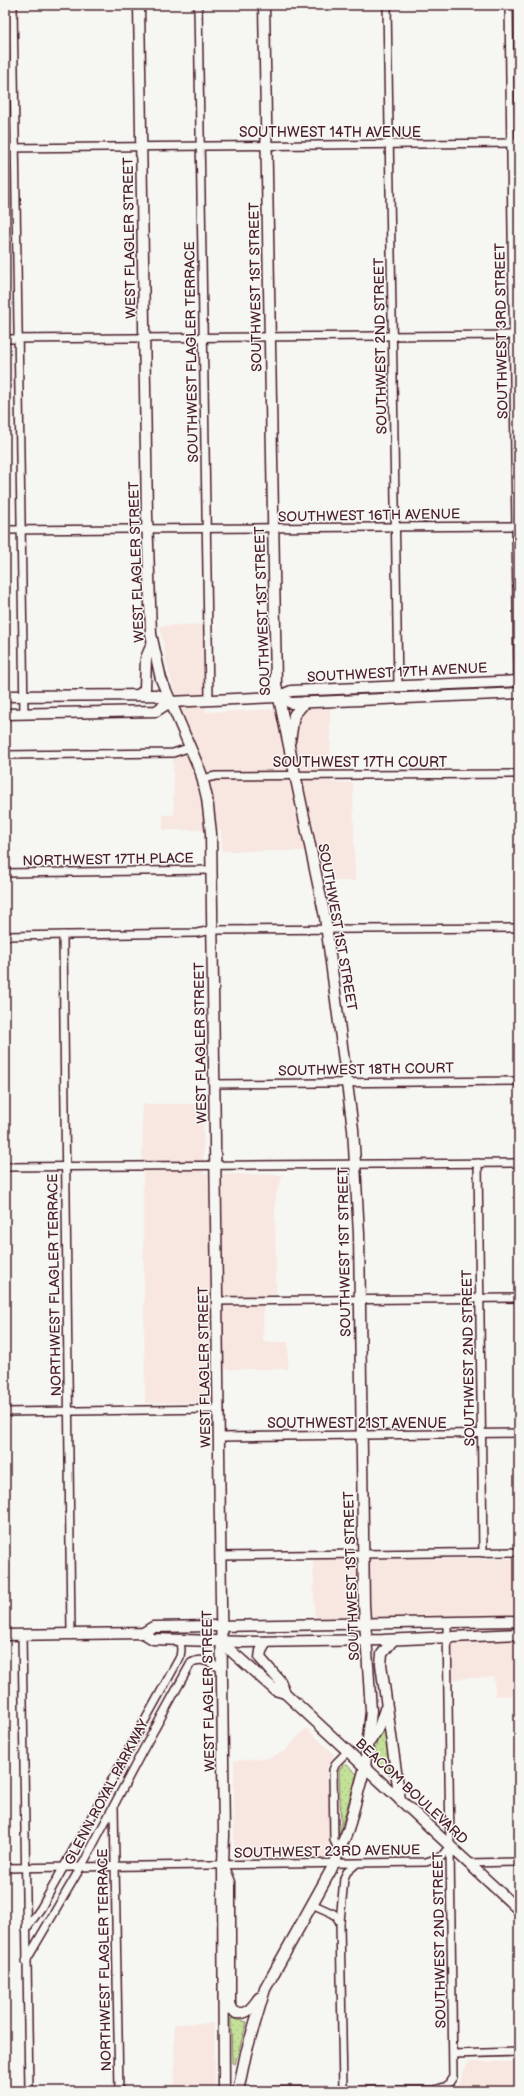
<svg xmlns="http://www.w3.org/2000/svg" width="524" height="2096" font-family="'Balsamiq Sans',sans-serif">
  <defs>
    <pattern id="grass-dots" width="8" height="8" patternUnits="userSpaceOnUse"><rect width="8" height="8" fill="#c4e198"/><path d="M2 2h.1M6 6h.1" fill="none" stroke="#aac183" stroke-width="1.8" stroke-linecap="round"/></pattern>
  </defs>
  <rect width="100%" height="100%" fill="#f6f6f2"/>
  <filter id="ink" filterUnits="userSpaceOnUse"><feTurbulence type="fractalNoise" baseFrequency=".025" numOctaves="2"/><feDisplacementMap in="SourceGraphic" scale="8" xChannelSelector="R" yChannelSelector="G"/><feConvolveMatrix kernelMatrix="1 2 1 2 8 2 1 2 1" color-interpolation-filters="sRGB"/></filter>
  <g filter="url(#ink)">
    <g fill="#f8e7e0">
      <polygon points="204,624 206,712 330,708 331,783 353,783 355,881 335,881 321,851 222,851 221,830 163,830 163,815 174,815 173,758 198,751 183,722 167,665 160,626"/>
      <polygon points="142,1104 203,1104 204,1174 283,1175 276,1194 275,1205 276,1294 263,1294 263,1342 288,1342 288,1369 210,1369 210,1402 145,1403"/>
      <polygon points="313,1559 519,1559 519,1695 495,1696 494,1677 452,1679 451,1619 315,1621"/>
      <polygon points="306,1728 334,1754 327,1767 331,1846 328,1855 324,1858 234,1858 234,1761 269,1758 285,1751"/>
      <polygon points="214,2023 215,2083 213,2088 210,2090 175,2091 174,2024"/>
      <polygon points="468,2062 519,2062 519,2091 456,2091"/>
    </g>
    <g fill="url(#grass-dots)" stroke="#878062">
      <path d="M384,1727L393,1777L392,1778C372,1760 371,1749 384,1727Z"/>
      <polygon points="343,1764 347,1765 357,1774 338,1838 337,1831 341,1823 339,1771"/>
      <polygon points="231,2018 247,2022 235,2064 232,2063"/>
    </g>
    <g fill="none" stroke-linecap="round" stroke-linejoin="round">
      <g stroke="#4a1f2b" stroke-width="10">
        <g id="minor">
          <polyline points="13,5 24,714"/>
          <polyline points="198,5 209,699"/>
          <polyline points="387,5 398,687"/>
          <polyline points="509,5 518,681"/>
          <polyline points="5,148 519,143"/>
          <polyline points="5,339 519,335"/>
          <polyline points="5,530 519,526"/>
          <polyline points="5,755 173,753 191,747"/>
          <polyline points="202,779 216,776 519,774"/>
          <polyline points="5,873 212,870"/>
          <polyline points="63,935 71,1634"/>
          <polyline points="5,936 197,933 212,930 519,928"/>
          <polyline points="214,1084 519,1081"/>
          <polyline points="478,1163 483,1553"/>
          <polyline points="5,1167 519,1163"/>
          <polyline points="217,1301 519,1298"/>
          <polyline points="5,1412 218,1409"/>
          <polyline points="219,1437 519,1433"/>
          <polyline points="220,1556 519,1552"/>
          <polyline points="22,1634 29,2091"/>
          <polyline points="114,1806 119,2091"/>
          <polyline points="339,1852 334,1840 333,1770 336,1763 348,1751"/>
          <polyline points="468,1863 519,1862"/>
          <polyline points="5,1868 426,1862 441,1857 450,1846"/>
          <polyline points="312,1904 334,1914 340,1922"/>
          <polyline points="26,1929 41,1908 180,1657 181,1650 180,1639"/>
          <path d="M26,1961L85,1860L143,1750L191,1663C202,1656 212,1664 222,1669"/>
          <polyline points="454,2054 519,2052"/>
          <polyline points="343,2090 340,1922 344,1878 347,1872 356,1864"/>
          <polyline points="252,2091 435,2090 447,2086 453,2077 447,1623"/>
        </g>
      </g>
      <g stroke="#4a1f2b" stroke-width="13">
        <g id="secondary">
          <polyline points="139,5 147,515 151,634 161,679 201,773 207,798 211,833 224,1835 223,1865 224,2091"/>
          <polyline points="140,694 145,689 146,658 152,644"/>
          <polyline points="5,696 156,695 170,702"/>
          <polyline points="277,697 291,703 519,693"/>
          <polyline points="5,714 156,711 170,702 277,697 291,691 519,681"/>
          <polyline points="290,741 294,715 305,702"/>
          <polyline points="143,1633 153,1639 243,1642 383,1640 519,1634"/>
          <polyline points="5,1635 143,1633 153,1627 519,1621"/>
          <polyline points="393,1640 382,1654 381,1664 400,1800"/>
          <polyline points="221,1642 275,1690 285,1693"/>
          <polyline points="266,1642 261,1651 260,1658 280,1681 285,1693 519,1910"/>
          <polyline points="370,1741 379,1727 385,1709"/>
          <path d="M225,1870L230,1882V2003L232,2009L236,2013C248,2015 253,2006 259,1998"/>
          <polyline points="238,2091 246,2053 265,1989 331,1870 348,1830 365,1767 371,1711 364,1605 359,1234 353,1129 325,917 276,684 264,5"/>
        </g>
      </g>
      <use href="#minor" stroke="#f6f6f2" stroke-width="7"/>
      <use href="#secondary" stroke="#f6f6f2" stroke-width="10"/>
    </g>
  </g>
  <g text-anchor="middle" stroke-width="3" stroke-linejoin="round" paint-order="stroke">
    <g font-size="14" fill="#4a1f2b" stroke="#f6f6f2">
      <text x="330" y="137">SOUTHWEST 14TH AVENUE</text>
      <text transform="translate(129 238) rotate(-91)" y="5">WEST FLAGLER STREET</text>
      <text transform="translate(255 287) rotate(-91)" y="5">SOUTHWEST 1ST STREET</text>
      <text transform="translate(501 331) rotate(-91)" y="5">SOUTHWEST 3RD STREET</text>
      <text transform="translate(380 346) rotate(-91)" y="5">SOUTHWEST 2ND STREET</text>
      <text transform="translate(191 352) rotate(-91)" y="5">SOUTHWEST FLAGLER TERRACE</text>
      <text transform="translate(369 515) rotate(-1)" y="5">SOUTHWEST 16TH AVENUE</text>
      <text transform="translate(136 562) rotate(-92)" y="5">WEST FLAGLER STREET</text>
      <text transform="translate(262 611) rotate(-92)" y="5">SOUTHWEST 1ST STREET</text>
      <text transform="translate(397 672) rotate(-3)" y="5">SOUTHWEST 17TH AVENUE</text>
      <text x="360" y="767">SOUTHWEST 17TH COURT</text>
      <text transform="translate(108 859) rotate(-1)" y="5">NORTHWEST 17TH PLACE</text>
      <text transform="translate(338 927) rotate(80)" y="5">SOUTHWEST 1ST STREET</text>
      <text transform="translate(200 1043) rotate(-91)" y="5">WEST FLAGLER STREET</text>
      <text transform="translate(366 1069) rotate(-1)" y="5">SOUTHWEST 18TH COURT</text>
      <text transform="translate(344 1252) rotate(-91)" y="5">SOUTHWEST 1ST STREET</text>
      <text transform="translate(54 1285) rotate(-91)" y="5">NORTHWEST FLAGLER TERRACE</text>
      <text transform="translate(468 1358) rotate(-91)" y="5">SOUTHWEST 2ND STREET</text>
      <text transform="translate(204 1367) rotate(-91)" y="5">WEST FLAGLER STREET</text>
      <text x="357" y="1428">SOUTHWEST 21ST AVENUE</text>
      <text transform="translate(351 1576) rotate(-92)" y="5">SOUTHWEST 1ST STREET</text>
      <text transform="translate(208 1691) rotate(-91)" y="5">WEST FLAGLER STREET</text>
      <text transform="translate(412 1791) rotate(43)" y="5">BEACOM BOULEVARD</text>
      <text transform="translate(106 1792) rotate(-62)" y="5">GLENN ROYAL PARKWAY</text>
      <text transform="translate(327 1851) rotate(-1)" y="5">SOUTHWEST 23RD AVENUE</text>
      <text transform="translate(439 1940) rotate(-91)" y="5">SOUTHWEST 2ND STREET</text>
      <text transform="translate(104 1960) rotate(-91)" y="5">NORTHWEST FLAGLER TERRACE</text>
    </g>
  </g>
  <rect width="524" height="2096" fill="none" stroke="#f6f6f2" stroke-width="20"/>
  <rect x="10" y="10" width="504" height="2076" fill="none" stroke="#4a1f2b" stroke-width="1.5" filter="url(#ink)"/>
</svg>
